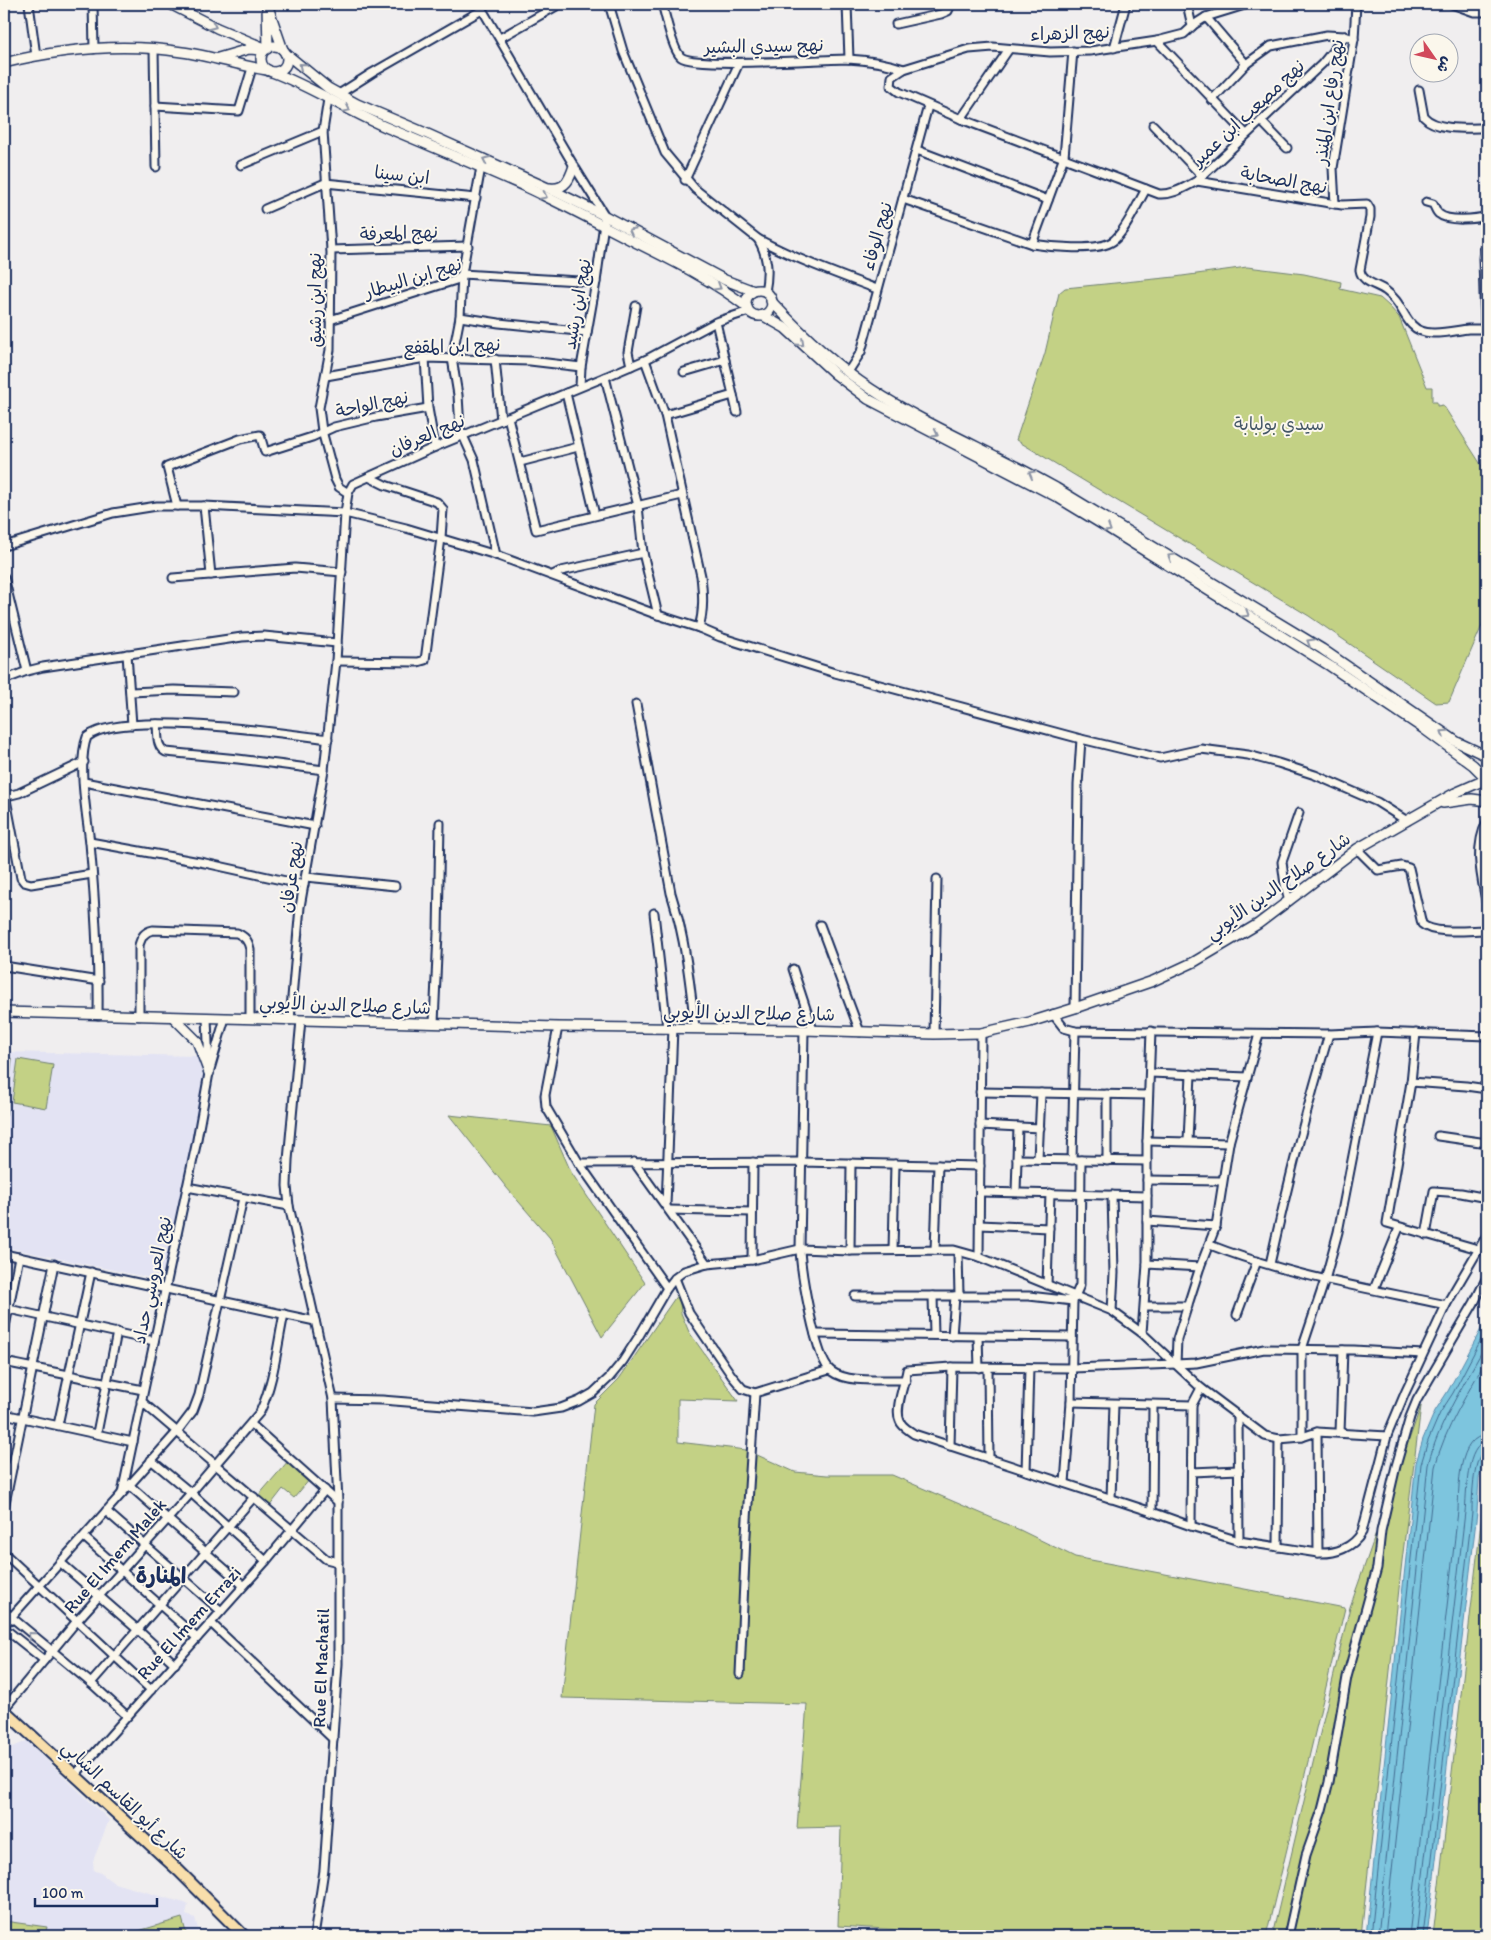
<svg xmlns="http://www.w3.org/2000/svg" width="1491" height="1940" font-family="Itim,'Playpen Sans Arabic',sans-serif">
  <rect width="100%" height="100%" fill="#f0eeef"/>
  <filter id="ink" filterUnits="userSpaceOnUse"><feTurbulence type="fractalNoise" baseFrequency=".02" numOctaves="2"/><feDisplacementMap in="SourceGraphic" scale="10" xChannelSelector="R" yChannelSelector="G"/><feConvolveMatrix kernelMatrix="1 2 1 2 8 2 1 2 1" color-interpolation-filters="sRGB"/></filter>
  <g filter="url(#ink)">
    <g fill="#e3e3f3">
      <polygon points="4,1052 199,1056 210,1067 165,1281 4,1247"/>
      <polygon points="4,1729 5,1737 13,1747 27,1741 109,1820 93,1861 94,1871 99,1872 114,1883 188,1904 186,1915 195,1918 200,1936 4,1936"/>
    </g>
    <g fill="#c3d185" stroke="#6f8072">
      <polygon points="1247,267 1304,274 1341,282 1340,289 1380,298 1389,306 1399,317 1427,387 1432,387 1432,402 1437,402 1437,406 1443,405 1487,474 1487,614 1449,702 1436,703 1309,616 1016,440 1045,353 1059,293 1065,288 1175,277"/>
      <polygon points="4,1058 12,1059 6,1116 4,1116"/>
      <polygon points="18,1059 53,1065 46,1108 12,1102"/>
      <polygon points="449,1115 551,1126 571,1172 645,1283 602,1337 550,1238 506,1187"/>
      <polygon points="679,1292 681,1313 689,1332 738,1401 678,1399 678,1442 746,1450 795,1472 827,1475 892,1475 1020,1530 1075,1557 1345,1608 1266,1936 995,1936 838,1926 841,1827 797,1828 807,1704 562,1698 594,1404 619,1379"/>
      <polygon points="1421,1406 1402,1561 1361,1936 1272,1936 1350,1607"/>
      <polygon points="289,1460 310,1479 294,1498 283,1489 269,1507 258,1496"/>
      <polygon points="1487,1499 1487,1936 1433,1936 1482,1514"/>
      <polygon points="182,1918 187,1936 137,1936 135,1932"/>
      <polygon points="4,1921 47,1927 45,1936 4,1936"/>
    </g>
    <polygon fill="#7dc5de" stroke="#5689ab" points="1487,1318 1487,1445 1479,1478 1477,1512 1427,1936 1366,1936 1416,1463 1423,1439 1435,1411 1448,1391"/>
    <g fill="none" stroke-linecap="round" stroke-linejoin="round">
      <g stroke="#426b91" stroke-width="1">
        <polyline points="1371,1936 1421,1464 1428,1441 1440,1413 1453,1393 1487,1328"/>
        <path d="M1378,1936L1428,1465C1439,1421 1466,1382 1487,1342"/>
        <path d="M1385,1936L1435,1467C1445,1427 1468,1394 1487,1358"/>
        <path d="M1409,1936L1458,1511C1459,1489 1457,1436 1487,1435"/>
        <path d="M1416,1936L1465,1512C1467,1495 1465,1444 1487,1442"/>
        <path d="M1423,1936L1472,1512C1472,1499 1473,1451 1487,1449"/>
      </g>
      <g stroke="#1b2f5e" stroke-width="11">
        <g id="minor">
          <polyline points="29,4 36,56"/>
          <polyline points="93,4 94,49"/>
          <polyline points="479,4 574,166 605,216 596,282 581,367 580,386"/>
          <path d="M609,4L623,51L665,153L695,189L758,239C768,256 769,272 765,292"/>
          <path d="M662,4C666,16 672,49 681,57C695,68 821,59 848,59C867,60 886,63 904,69"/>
          <polyline points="847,4 849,59"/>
          <polyline points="1187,4 1192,26"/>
          <path d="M1248,4L1206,17L1195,24L1184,34L1157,41L1090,51L1050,52L993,47L969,49L904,69L892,77L891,86L899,92L961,119L1159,194C1173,195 1185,187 1197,181L1322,64L1345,36"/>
          <polyline points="1452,4 1474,12 1487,12"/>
          <polyline points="1206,17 1246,64"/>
          <polyline points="896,24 941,14 948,11 951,4"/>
          <polyline points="500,38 560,4"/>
          <polyline points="1157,41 1246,134"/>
          <polyline points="1114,48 1126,4"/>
          <polyline points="154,49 156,167"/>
          <path d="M1419,90L1424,117C1437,131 1469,128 1487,128"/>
          <polyline points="339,94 372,73 482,10"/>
          <polyline points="328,99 323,131 331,250 330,350 319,408 322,431 335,479 339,487 348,493"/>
          <polyline points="1212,100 1246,64 1271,46 1327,35 1345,36 1354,39"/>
          <polyline points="155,106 239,111 252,68"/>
          <polyline points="961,119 1009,49"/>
          <polyline points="1261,121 1287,148"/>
          <polyline points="1153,125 1202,176"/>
          <polyline points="917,150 1048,200"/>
          <polyline points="241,165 323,131"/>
          <polyline points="481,167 462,274 460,317 452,358 458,395 460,429 474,460 496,555"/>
          <polyline points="685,180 739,63"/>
          <path d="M1197,181L1342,205L1367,204L1370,209V217L1360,270C1362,283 1377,284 1386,291C1400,301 1402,314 1412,325C1425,339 1451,331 1468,329C1474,329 1481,329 1487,329"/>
          <path d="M903,199L1032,244C1050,247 1098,252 1113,241C1125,232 1138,203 1146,189"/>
          <path d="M1426,202L1433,204C1435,207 1436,212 1439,214C1448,222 1477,219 1487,216"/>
          <polyline points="1335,204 1333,168 1354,39 1356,4"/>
          <polyline points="265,209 325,183 476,198"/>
          <path d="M758,239C796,259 837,274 877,289"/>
          <polyline points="1032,244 1064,157 1073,51"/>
          <polyline points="331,250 468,246"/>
          <polyline points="460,317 499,323 587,332"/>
          <polyline points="330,320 456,280 462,274 596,282"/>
          <polyline points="716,322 737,412"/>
          <polyline points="1485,329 1483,258 1484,250 1487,246"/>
          <polyline points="425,358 428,408 435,447"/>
          <polyline points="495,359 501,420"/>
          <path d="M645,360L665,415L701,576C703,594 704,610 699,628"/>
          <polyline points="631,366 628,352 636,306"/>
          <polyline points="684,372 725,360"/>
          <polyline points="848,372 861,352 928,106"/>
          <polyline points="326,376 425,358 530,361 581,367"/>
          <polyline points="605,377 638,506 643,553 658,615"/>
          <polyline points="566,393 595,515"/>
          <polyline points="665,415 733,395"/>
          <polyline points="508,417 536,530 682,495"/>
          <polyline points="520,462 578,447"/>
          <polyline points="177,506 167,467 240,439 260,435 265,452 312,437 334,427 376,417 428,408"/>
          <polyline points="204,506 211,575"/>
          <polyline points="4,546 113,513 157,506 204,506 345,513 406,528 496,555 658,615 699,628 720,637 835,673 1081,739 1160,758 1201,749 1248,755 1278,763 1315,775 1377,802 1407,821"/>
          <polyline points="553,575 561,571 643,553"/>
          <polyline points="4,577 27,671"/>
          <polyline points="173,578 295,568 342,572"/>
          <polyline points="127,654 132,725"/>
          <polyline points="336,661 418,662 425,660 426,653 441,538 443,509 437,502 385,485 369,477"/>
          <polyline points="4,680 27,671 43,667 242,637 264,636 337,643"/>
          <polyline points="131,692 174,690 234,692"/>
          <path d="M636,704L671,893C685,937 690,982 695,1028"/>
          <path d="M157,724C158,735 156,747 166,752L238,759L324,770"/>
          <polyline points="84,782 315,826"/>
          <polyline points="4,794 11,795 19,793 84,762"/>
          <polyline points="5,794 21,878 24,882 31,884 92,874"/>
          <path d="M1487,822C1473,848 1482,879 1487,906"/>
          <polyline points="90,842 205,863 304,885"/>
          <path d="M1357,849L1378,870L1402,866L1409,868L1422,924C1434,935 1470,930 1487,930"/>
          <polyline points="306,877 395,886"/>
          <polyline points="1289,901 1285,885 1282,862 1299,813"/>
          <polyline points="654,913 667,1028"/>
          <polyline points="820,925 860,1032"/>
          <polyline points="4,966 99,981"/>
          <polyline points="793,969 813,1030"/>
          <polyline points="1075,1008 1078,785 1081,739"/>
          <polyline points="1053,1014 1064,1028 1075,1031 1329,1034 1377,1032 1487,1036"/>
          <path d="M98,1015C99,958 95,901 90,843C87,815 77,763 87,737C120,709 282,733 328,739"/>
          <path d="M139,1016V945C142,936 144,932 153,930L237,933C245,937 248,940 250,949V1018"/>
          <polyline points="207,1018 209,1067"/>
          <polyline points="290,1020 300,907 324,770 336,661 345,513 348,493 353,484 435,447 605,377 645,360 716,322 749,311"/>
          <polyline points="301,1020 288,1160 287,1186 289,1206 333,1399 338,1502 338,1664 324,1870 314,1936"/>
          <polyline points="434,1023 438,933 440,823"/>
          <polyline points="558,1027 545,1095 546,1107 579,1163 667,1288"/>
          <path d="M804,1030L800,1249C801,1271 815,1359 831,1371C848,1384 884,1379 906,1380"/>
          <polyline points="1416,1033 1411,1082 1387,1223 1478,1249"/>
          <polyline points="934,1034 937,879"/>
          <polyline points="1150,1073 1247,1077"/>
          <polyline points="1411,1082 1466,1086 1487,1089"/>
          <polyline points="980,1092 1148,1095"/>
          <polyline points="1107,1094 1107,1161"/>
          <polyline points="980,1125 1040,1128"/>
          <polyline points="1438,1136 1487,1143"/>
          <polyline points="1147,1141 1229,1143"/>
          <polyline points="1188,1141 1191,1074"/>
          <polyline points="1017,1159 1147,1161"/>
          <polyline points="1038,1159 1041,1093"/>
          <polyline points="1072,1160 1075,1031"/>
          <polyline points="634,1162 707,1264"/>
          <polyline points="579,1163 801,1162 980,1166"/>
          <polyline points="1147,1180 1221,1181"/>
          <polyline points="187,1187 289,1206"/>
          <polyline points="981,1192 1147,1196"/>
          <polyline points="1016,1192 1018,1127"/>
          <polyline points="1112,1195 1114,1273 1112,1311"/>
          <polyline points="666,1205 673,1028"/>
          <polyline points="669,1210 752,1212"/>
          <polyline points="1147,1221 1216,1226"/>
          <polyline points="980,1225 1049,1228"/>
          <polyline points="1426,1235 1434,1191 1461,1193 1487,1198"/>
          <path d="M1210,1245C1286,1275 1367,1288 1446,1305"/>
          <polyline points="893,1250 895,1164"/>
          <polyline points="935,1250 938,1165"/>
          <polyline points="850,1251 851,1163"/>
          <polyline points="958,1253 959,1295"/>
          <polyline points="4,1254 315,1321"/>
          <polyline points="979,1257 981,1033"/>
          <polyline points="752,1260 753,1162"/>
          <polyline points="1147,1264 1200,1267"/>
          <path d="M1270,1264C1287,1187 1306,1110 1329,1034"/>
          <polyline points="675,1278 689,1313 732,1376 743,1389 755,1393"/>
          <polyline points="1047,1285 1050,1193"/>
          <polyline points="1374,1289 1399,1228"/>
          <polyline points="855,1296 1029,1296 1073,1301"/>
          <polyline points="933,1296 934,1335"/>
          <polyline points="1145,1306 1188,1306"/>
          <polyline points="4,1308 154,1341"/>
          <polyline points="1237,1315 1257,1261"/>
          <polyline points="4,1332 19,1257"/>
          <polyline points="1142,1333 1147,1264 1147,1141 1151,1031"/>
          <polyline points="815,1334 1072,1337"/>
          <polyline points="952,1336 955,1296"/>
          <polyline points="978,1337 979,1368"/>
          <path d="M1423,1354L1354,1350L1264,1349L1196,1363L1176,1364L1073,1368L952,1367L907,1370C905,1383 894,1409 900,1421C902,1427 909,1430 914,1434L1152,1512L1191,1526L1239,1541L1318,1553C1335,1554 1353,1548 1362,1532L1387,1436L1405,1393L1446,1305L1487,1235"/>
          <polyline points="4,1362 143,1390"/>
          <polyline points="1176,1364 1177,1339 1200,1267 1216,1226 1229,1143 1259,1034"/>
          <polyline points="988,1368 989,1459"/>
          <polyline points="333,1399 382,1400 533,1412 561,1408 579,1401 593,1393 609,1378 623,1361 639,1336 667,1288 675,1278 684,1271 707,1264 752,1260 800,1249 850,1251 954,1250 979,1257 1112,1311 1142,1333 1201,1388 1265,1436 1279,1439 1302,1437 1317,1432 1387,1436"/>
          <polyline points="141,1401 326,1559 338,1562"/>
          <polyline points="1071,1402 1192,1405 1201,1388"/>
          <polyline points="4,1414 133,1442"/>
          <polyline points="1238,1416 1239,1541"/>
          <polyline points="251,1424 338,1502"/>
          <polyline points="58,1425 91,1272"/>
          <polyline points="1317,1432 1318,1553"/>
          <polyline points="1340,1432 1343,1350"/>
          <polyline points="97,1433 117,1332"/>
          <polyline points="1302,1437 1302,1349 1325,1280 1338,1232 1377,1032"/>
          <polyline points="950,1446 952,1367"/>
          <polyline points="151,1460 191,1493 266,1561"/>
          <polyline points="4,1466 12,1468"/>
          <polyline points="1026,1471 1029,1368"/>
          <polyline points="1192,1472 1239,1470"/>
          <polyline points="1065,1483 1071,1402 1073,1301 1080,1285 1081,1160"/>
          <polyline points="129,1485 243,1585"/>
          <polyline points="122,1493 196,1145 209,1073 225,1018"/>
          <polyline points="1111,1499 1114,1404"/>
          <polyline points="4,1508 54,1264"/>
          <polyline points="106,1511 221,1611"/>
          <polyline points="1152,1512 1153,1405"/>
          <polyline points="1191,1526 1192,1405"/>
          <polyline points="84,1537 197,1638"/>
          <polyline points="1278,1547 1279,1439"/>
          <polyline points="4,1553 151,1690"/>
          <polyline points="61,1563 138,1630 175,1664"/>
          <polyline points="4,1611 91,1683 126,1715"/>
          <polyline points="211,1623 333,1739"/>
          <polyline points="44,1660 4,1628 6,1623 177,1432 193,1411 199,1395 243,1198"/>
          <polyline points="740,1674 746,1535 755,1393 829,1370"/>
          <polyline points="91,1683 254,1497"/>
          <path d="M4,1709L76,1622L191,1493L260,1412C274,1382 277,1347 284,1314"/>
          <polyline points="75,1775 266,1561 325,1490"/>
          <polyline points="1288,1936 1306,1855 1322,1810 1329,1782 1347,1677 1377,1568 1381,1531 1396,1466 1410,1417 1417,1400 1474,1303 1487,1277"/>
        </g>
      </g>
      <g stroke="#1b2f5e" stroke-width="12">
        <g id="tertiary">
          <polyline points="170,4 217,28 267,49"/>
          <polyline points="267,4 283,50"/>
          <polyline points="267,6 268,48"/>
          <circle cx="274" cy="59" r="13"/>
          <polyline points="218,58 249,49 263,50"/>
          <path d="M4,63C61,49 124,43 182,52C212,56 239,66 268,70"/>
        </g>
      </g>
      <g stroke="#1b2f5e" stroke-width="12">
        <g id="secondary">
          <polyline points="285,53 328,88 357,104 423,132 548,188 605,216 725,280 754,291"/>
          <path d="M272,72C312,87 348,111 388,128C431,146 474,164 517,183C555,200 592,220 629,239C669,259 711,279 747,307"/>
          <path d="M550,188C566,190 570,178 574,166"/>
          <circle cx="759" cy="303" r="13"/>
          <path d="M771,301C800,332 836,366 871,389C929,427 995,453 1056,488L1322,649L1457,742L1487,756"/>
          <polyline points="762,315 785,328 835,374 868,399 1057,497 1100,523 1330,666 1424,729 1473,765 1487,779"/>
          <polyline points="1443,803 1472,799 1487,801"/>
          <polyline points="4,1012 558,1027 804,1030 934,1034 981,1033 1030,1022 1075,1008 1153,981 1194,962 1258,924 1357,849 1455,793 1487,779"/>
          <polyline points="174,1018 197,1041 209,1073"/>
        </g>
      </g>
      <g stroke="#1b2f5e" stroke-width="14">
        <polyline id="primary" points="4,1710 179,1871 244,1936"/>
      </g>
      <use href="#minor" stroke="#fbf7ec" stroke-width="7"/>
      <use href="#tertiary" stroke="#fbf7ec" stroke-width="9"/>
      <use href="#secondary" stroke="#fbf7ec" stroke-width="9"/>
      <use href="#primary" stroke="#f8deab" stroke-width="10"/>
    </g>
    <defs><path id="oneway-chevron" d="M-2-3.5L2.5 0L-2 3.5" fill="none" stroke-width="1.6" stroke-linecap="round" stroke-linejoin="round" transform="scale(1.25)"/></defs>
    <g stroke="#8b93a5">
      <use href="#oneway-chevron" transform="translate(213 26) rotate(25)"/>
      <use href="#oneway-chevron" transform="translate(302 66) rotate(-139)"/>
      <use href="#oneway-chevron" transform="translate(347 109) rotate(26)"/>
      <use href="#oneway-chevron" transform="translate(486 160) rotate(-155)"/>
      <use href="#oneway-chevron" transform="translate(544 196) rotate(26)"/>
      <use href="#oneway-chevron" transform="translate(632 231) rotate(-152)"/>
      <use href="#oneway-chevron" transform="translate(718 287) rotate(31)"/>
      <use href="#oneway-chevron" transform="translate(801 343) rotate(43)"/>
      <use href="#oneway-chevron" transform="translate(935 434) rotate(27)"/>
      <use href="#oneway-chevron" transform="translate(1032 474) rotate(-151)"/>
      <use href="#oneway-chevron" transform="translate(1108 529) rotate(32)"/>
      <use href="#oneway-chevron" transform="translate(1171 557) rotate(-149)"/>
      <use href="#oneway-chevron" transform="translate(1246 614) rotate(32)"/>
      <use href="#oneway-chevron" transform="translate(1310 642) rotate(-149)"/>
      <use href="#oneway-chevron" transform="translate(1444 733) rotate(-147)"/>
      <use href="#oneway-chevron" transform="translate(31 1635) rotate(-140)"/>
    </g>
  </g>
  <g text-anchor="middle" stroke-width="4" stroke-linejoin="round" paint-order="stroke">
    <g font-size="18" fill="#1b2f5e" stroke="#fbf7ec">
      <text transform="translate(1070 33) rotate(-2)" y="6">نهج الزهراء</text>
      <text transform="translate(764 46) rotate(-1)" y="6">نهج سيدي البشير</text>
      <text transform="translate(1329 102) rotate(-82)" y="6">نهج رفاع ابن المنذر</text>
      <text transform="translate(1248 113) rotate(-43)" y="6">نهج مصعب ابن عمير</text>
      <text transform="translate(402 175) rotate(6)" y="6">ابن سينا</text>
      <text transform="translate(1284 180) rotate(10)" y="6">نهج الصحابة</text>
      <text transform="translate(399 233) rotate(-2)" y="6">نهج المعرفة</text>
      <text transform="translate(877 236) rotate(-74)" y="6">نهج الوفاء</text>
      <text transform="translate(413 278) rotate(-17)" y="6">نهج ابن البيطار</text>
      <text transform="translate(315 300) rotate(-90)" y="6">نهج ابن رشيق</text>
      <text transform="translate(577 304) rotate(-80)" y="6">نهج ابن رشيد</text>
      <text transform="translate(452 346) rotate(-2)" y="6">نهج ابن المقفع</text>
      <text transform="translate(372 404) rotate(-12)" y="6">نهج الواحة</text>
      <text transform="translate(427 435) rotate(-23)" y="6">نهج العرفان</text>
      <text transform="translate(291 877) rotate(-81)" y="6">نهج عرفان</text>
      <text transform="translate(1278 886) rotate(-35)" y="6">شارع صلاح الدين الأيوبي</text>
      <text transform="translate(345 1005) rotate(2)" y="6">شارع صلاح الدين الأيوبي</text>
      <text transform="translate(749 1013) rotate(1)" y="6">شارع صلاح الدين الأيوبي</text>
      <text transform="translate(152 1280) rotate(-78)" y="6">نهج العروسي حداد</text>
      <text transform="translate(115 1556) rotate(-49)" y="6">Rue El Imem Malek</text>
      <text transform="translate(189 1623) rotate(-48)" y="6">Rue El Imem Errazi</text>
      <text transform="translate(321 1668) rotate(-88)" y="6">Rue El Machatil</text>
      <text transform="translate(125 1800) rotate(43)" y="6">شارع أبو القاسم الشابي</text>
    </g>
    <g font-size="18" fill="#455868" stroke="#fbf7ec">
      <text x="1279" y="430">سيدي بولبابة</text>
    </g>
    <g font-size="22" font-weight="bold" fill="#1b2f5e" stroke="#fbf7ec">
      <text x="161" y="1583">المنارة</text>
    </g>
  </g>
  <rect width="1491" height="1940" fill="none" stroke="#fbf7ec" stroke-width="20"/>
  <rect x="10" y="10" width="1471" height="1920" fill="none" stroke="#1b2f5e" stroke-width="2" filter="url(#ink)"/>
  <g transform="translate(1434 58) rotate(124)"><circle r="24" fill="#fbf7ec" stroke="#a1a7b3"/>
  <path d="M0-4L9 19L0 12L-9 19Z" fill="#d1495b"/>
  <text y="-8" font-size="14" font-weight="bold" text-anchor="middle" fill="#1b2f5e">ش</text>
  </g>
  <path d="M35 1898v8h122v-8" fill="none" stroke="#1b2f5e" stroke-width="2.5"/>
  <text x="42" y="1898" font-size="15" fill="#1b2f5e" stroke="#fbf7ec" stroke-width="4" paint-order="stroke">100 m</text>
</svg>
